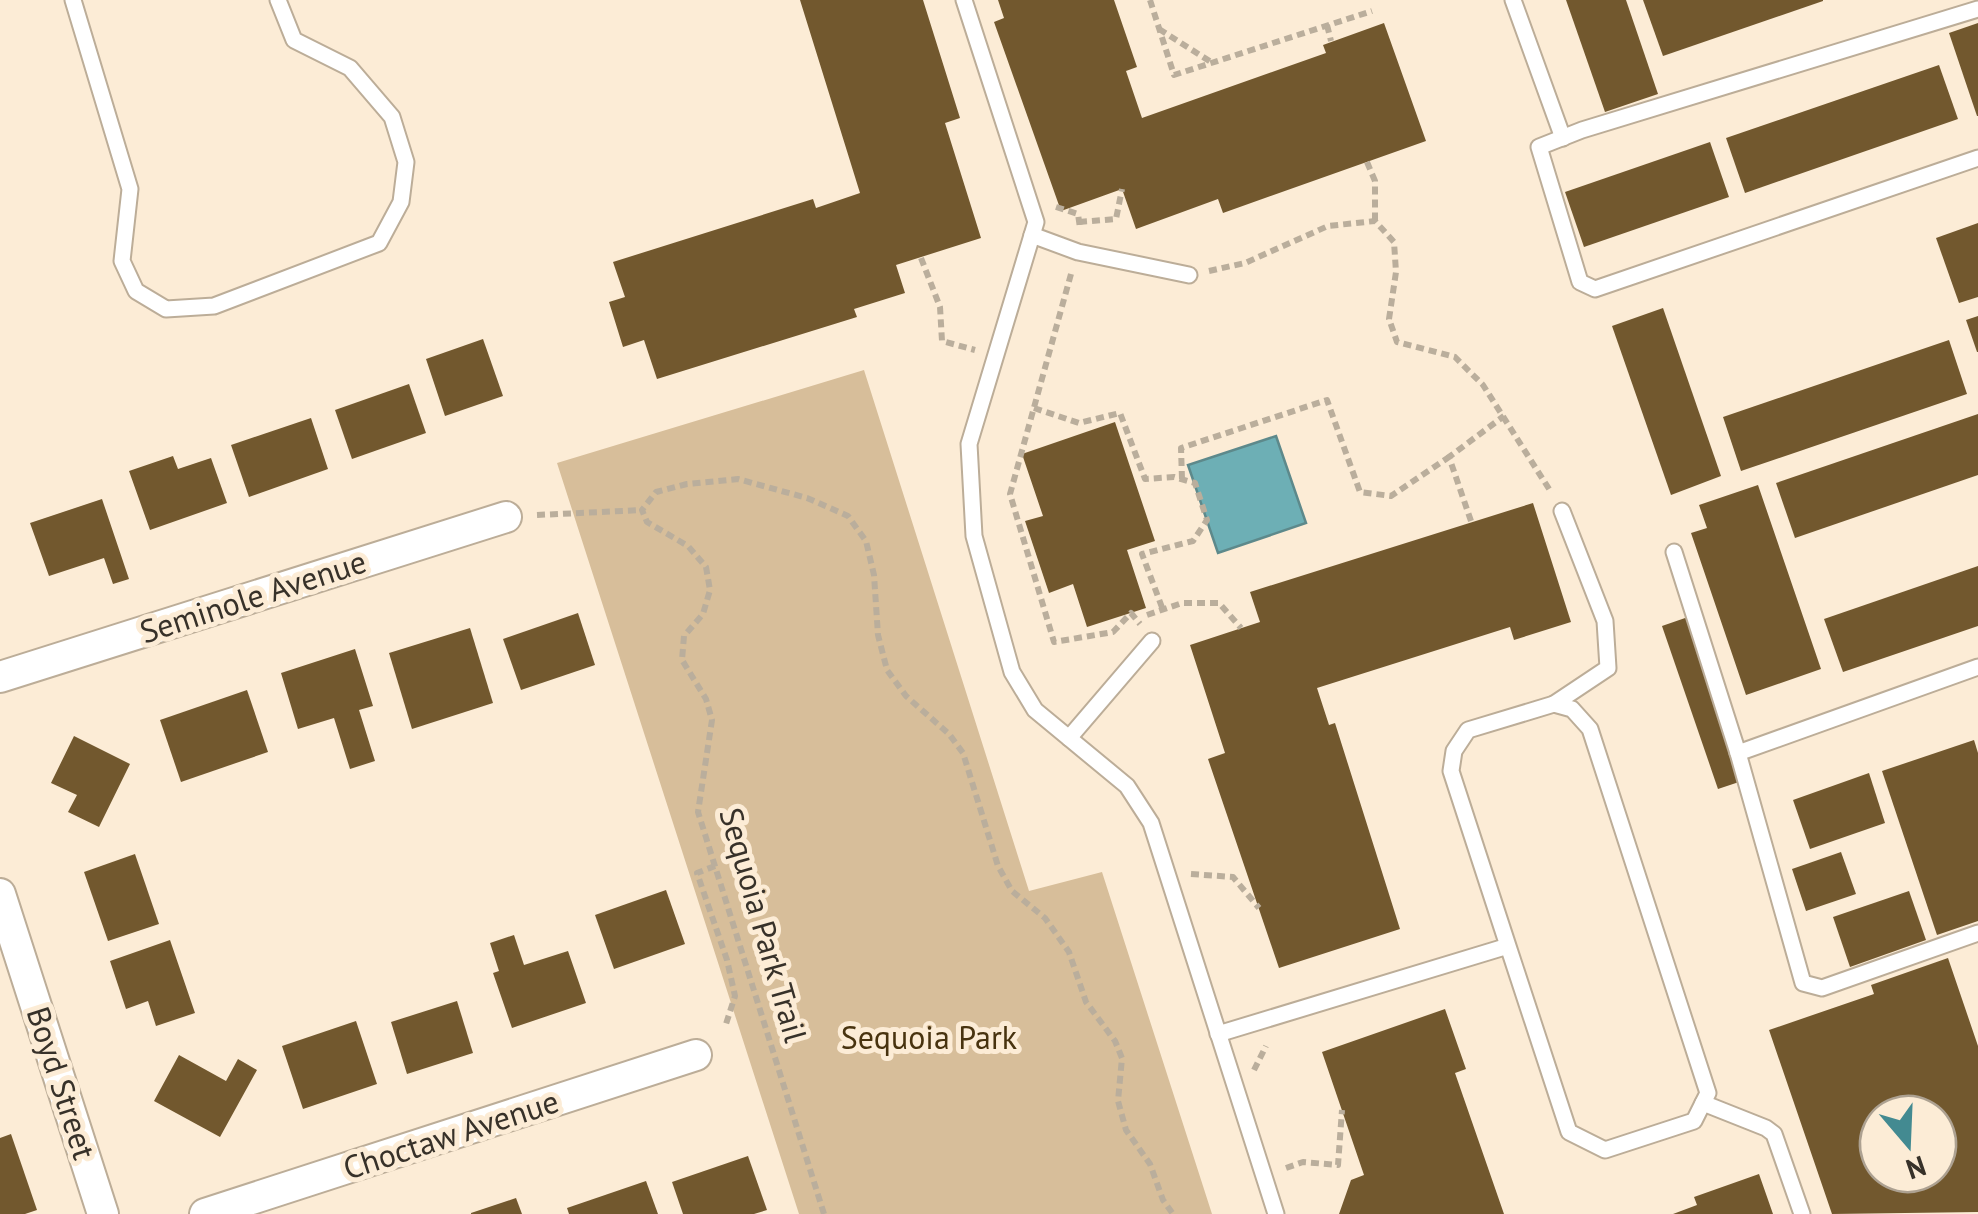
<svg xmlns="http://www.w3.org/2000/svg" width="1978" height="1214" font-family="'PT Sans',sans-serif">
  <rect width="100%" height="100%" fill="#fcecd6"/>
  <polygon fill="#d7be9a" points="864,370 1029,891 1102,872 1212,1214 799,1214 557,463"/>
  <polygon fill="#6dafb5" stroke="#5d898b" stroke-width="2.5" points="1276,436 1306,523 1218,553 1188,465"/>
  <g fill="#72582e" fill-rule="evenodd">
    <polygon points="800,0 923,0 960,118 945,123 981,238 896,265 905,293 854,309 857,317 657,379 644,340 623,347 609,302 625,297 613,262 813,199 816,208 860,193"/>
    <polygon points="998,0 1114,0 1137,67 1126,71 1142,118 1326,53 1323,45 1384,23 1426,141 1223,213 1218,199 1136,229 1122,189 1061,211 994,22 1004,18"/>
    <polygon points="1566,0 1626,0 1658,94 1605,112"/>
    <polygon points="1643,0 1823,0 1823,1 1663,56"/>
    <polygon points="1978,23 1978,116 1977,116 1949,33"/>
    <polygon points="1939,65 1958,119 1745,193 1726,138"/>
    <polygon points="1710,142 1729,197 1584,247 1565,192"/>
    <polygon points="1978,223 1978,297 1959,303 1936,238"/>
    <polygon points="1663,308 1721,476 1671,495 1612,326"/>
    <polygon points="1978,316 1978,352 1977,352 1966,320"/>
    <polygon points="483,339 503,396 445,416 426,359"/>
    <polygon points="1949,340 1967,394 1741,471 1723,417"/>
    <polygon points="409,384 426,433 352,459 335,410"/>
    <polygon points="1978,414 1978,475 1795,538 1776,483"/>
    <polygon points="311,418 328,469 249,497 231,445"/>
    <polygon points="1115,422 1155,541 1127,550 1146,608 1087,627 1073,584 1049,593 1025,521 1043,516 1022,454"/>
    <polygon points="173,456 178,469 211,458 227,503 150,530 129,471"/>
    <polygon points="1758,485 1821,669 1746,695 1691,533 1707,528 1699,505"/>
    <polygon points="102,499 129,579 113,584 104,558 49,576 30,523"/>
    <polygon points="1533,503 1571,622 1514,640 1510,627 1317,688 1329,725 1335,723 1400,929 1279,968 1208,759 1225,753 1190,645 1260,622 1250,592"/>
    <polygon points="1978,566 1978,626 1843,672 1824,619"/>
    <polygon points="578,613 595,665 521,690 503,639"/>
    <polygon points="1688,617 1745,780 1718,789 1662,626"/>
    <polygon points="470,628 493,703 412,729 389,653"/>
    <polygon points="355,649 373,706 359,710 375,761 350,769 334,718 298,729 281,673"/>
    <polygon points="247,690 268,752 181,782 160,720"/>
    <polygon points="74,736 130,764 99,827 68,812 77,795 51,783"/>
    <polygon points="1974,740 1978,753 1978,921 1937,935 1882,771"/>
    <polygon points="1869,773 1885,823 1810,849 1793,800"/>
    <polygon points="1841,852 1856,894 1806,911 1792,869"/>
    <polygon points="135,854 159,924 108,941 84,872"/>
    <polygon points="666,890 685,944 614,969 595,915"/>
    <polygon points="1909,891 1926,940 1850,967 1833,917"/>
    <polygon points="514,935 524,965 568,951 586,1003 512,1028 493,973 499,971 490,943"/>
    <polygon points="170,940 195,1013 156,1026 148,1001 126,1009 110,961"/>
    <path d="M1948,958L1978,1046V1212L1832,1214L1769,1030L1874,994L1871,985ZM1878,1114H1938V1174H1878Z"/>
    <polygon points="457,1001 473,1053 407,1074 391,1022"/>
    <polygon points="1445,1009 1466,1069 1455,1073 1504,1214 1339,1214 1351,1180 1364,1175 1322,1052"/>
    <polygon points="356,1021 377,1084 303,1109 282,1046"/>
    <polygon points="179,1055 226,1081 238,1059 257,1070 220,1137 154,1101"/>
    <polygon points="11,1134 37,1210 25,1214 0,1214 0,1138"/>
    <polygon points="748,1156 767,1210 754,1214 683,1214 672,1182"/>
    <polygon points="1759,1174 1773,1214 1673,1214 1697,1205 1694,1197"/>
    <polygon points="646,1181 658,1214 569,1214 567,1208"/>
    <polygon points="516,1198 522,1214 471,1214 471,1213"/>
  </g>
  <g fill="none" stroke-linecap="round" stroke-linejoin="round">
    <g stroke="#bcad98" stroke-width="19">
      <g id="service">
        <polyline points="73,0 130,189 122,261 136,291 166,309 214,306 379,243 401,202 406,162 392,117 350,68 294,40 278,0"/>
        <polyline points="964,0 1036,222 969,444 974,536 1012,672 1035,710 1127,786 1151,823 1276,1214"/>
        <polyline points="1513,0 1563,138"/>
        <polyline points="1978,9 1582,130 1539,147 1580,282 1595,289 1978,158"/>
        <polyline points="1032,235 1078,252 1189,275"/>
        <polyline points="1674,552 1738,753 1978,667"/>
        <polyline points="1554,704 1608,668 1605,621 1562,511"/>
        <polyline points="1069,738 1152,641"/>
        <polyline points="1738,753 1803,983 1822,988 1978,933"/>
        <polyline points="1218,1034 1508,946 1569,1132 1605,1150 1694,1121 1708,1093 1590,729 1572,709 1554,704 1468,730 1454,751 1451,771 1508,946"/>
        <polyline points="1703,1103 1766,1128 1774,1134 1802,1214"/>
      </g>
    </g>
    <g stroke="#bcad98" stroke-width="34">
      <g id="minor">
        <polyline points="0,677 506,517"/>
        <polyline points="0,894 103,1214"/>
        <polyline points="205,1214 696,1055"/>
      </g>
    </g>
    <g stroke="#baae9c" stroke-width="6" stroke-dasharray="8 5" stroke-linecap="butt">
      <polyline points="1150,0 1174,75 1372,11"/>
      <polyline points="1327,25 1331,41"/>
      <polyline points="1159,29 1211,62"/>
      <polyline points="1367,162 1375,181 1375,221"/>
      <polyline points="1056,207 1078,214 1080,228"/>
      <polyline points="1079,222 1116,219 1122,189"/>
      <polyline points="921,258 940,307 942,341 975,350"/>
      <polyline points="1209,271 1245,263 1328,226 1375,221 1394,242 1396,272 1389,319 1397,342 1455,357 1483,385 1551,492"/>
      <polyline points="1071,274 1010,494 1054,642 1113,632 1131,613 1140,624"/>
      <polyline points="1034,408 1079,423 1120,413 1145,479 1174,477 1195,483 1207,520 1193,541 1142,554 1163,610"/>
      <polyline points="1182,479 1181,448 1327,400 1360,492 1391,496 1449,457"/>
      <polyline points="537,515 642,510"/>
      <polyline points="1471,521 1449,457 1504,416"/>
      <polyline points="1147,615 1182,603 1219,603 1241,628"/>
      <polyline points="715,866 697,873 727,960 735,996 726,1024"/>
      <polyline points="1191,874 1233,877 1259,908"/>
      <polyline points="1254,1070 1266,1046"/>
      <polyline points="1286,1168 1303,1162 1338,1165 1342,1110"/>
      <polyline points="824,1214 698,812 712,720 706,699 682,660 684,636 703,614 710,590 706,567 688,546 647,522 642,510 656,492 687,484 738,479 807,498 848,516 866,541 874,575 878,635 887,670 906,696 949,734 963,753 998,866 1012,891 1045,918 1069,952 1086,1002 1115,1041 1122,1058 1118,1101 1126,1130 1150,1164 1163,1200 1173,1214"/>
    </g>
    <use href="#service" stroke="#fff" stroke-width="15"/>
    <use href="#minor" stroke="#fff" stroke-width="30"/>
  </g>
  <g text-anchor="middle" stroke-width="10" stroke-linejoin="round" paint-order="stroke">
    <g font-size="32" fill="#373129" stroke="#fcecd6">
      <text transform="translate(253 597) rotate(-18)" y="11">Seminole Avenue</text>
      <text transform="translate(763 925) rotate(74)" y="11">Sequoia Park Trail</text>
      <text transform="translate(61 1083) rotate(72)" y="11">Boyd Street</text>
      <text transform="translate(451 1135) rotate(-18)" y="11">Choctaw Avenue</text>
    </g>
    <g font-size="32" fill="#48330f" stroke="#fcecd6">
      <text x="929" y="1049">Sequoia Park</text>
    </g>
  </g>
  <g transform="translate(1908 1144) rotate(161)"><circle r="48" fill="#fcecd6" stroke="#ada191" stroke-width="2.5"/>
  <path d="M0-8L18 38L0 25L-18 38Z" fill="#438a91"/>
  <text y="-15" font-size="28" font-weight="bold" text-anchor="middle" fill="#373129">N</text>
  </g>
</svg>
